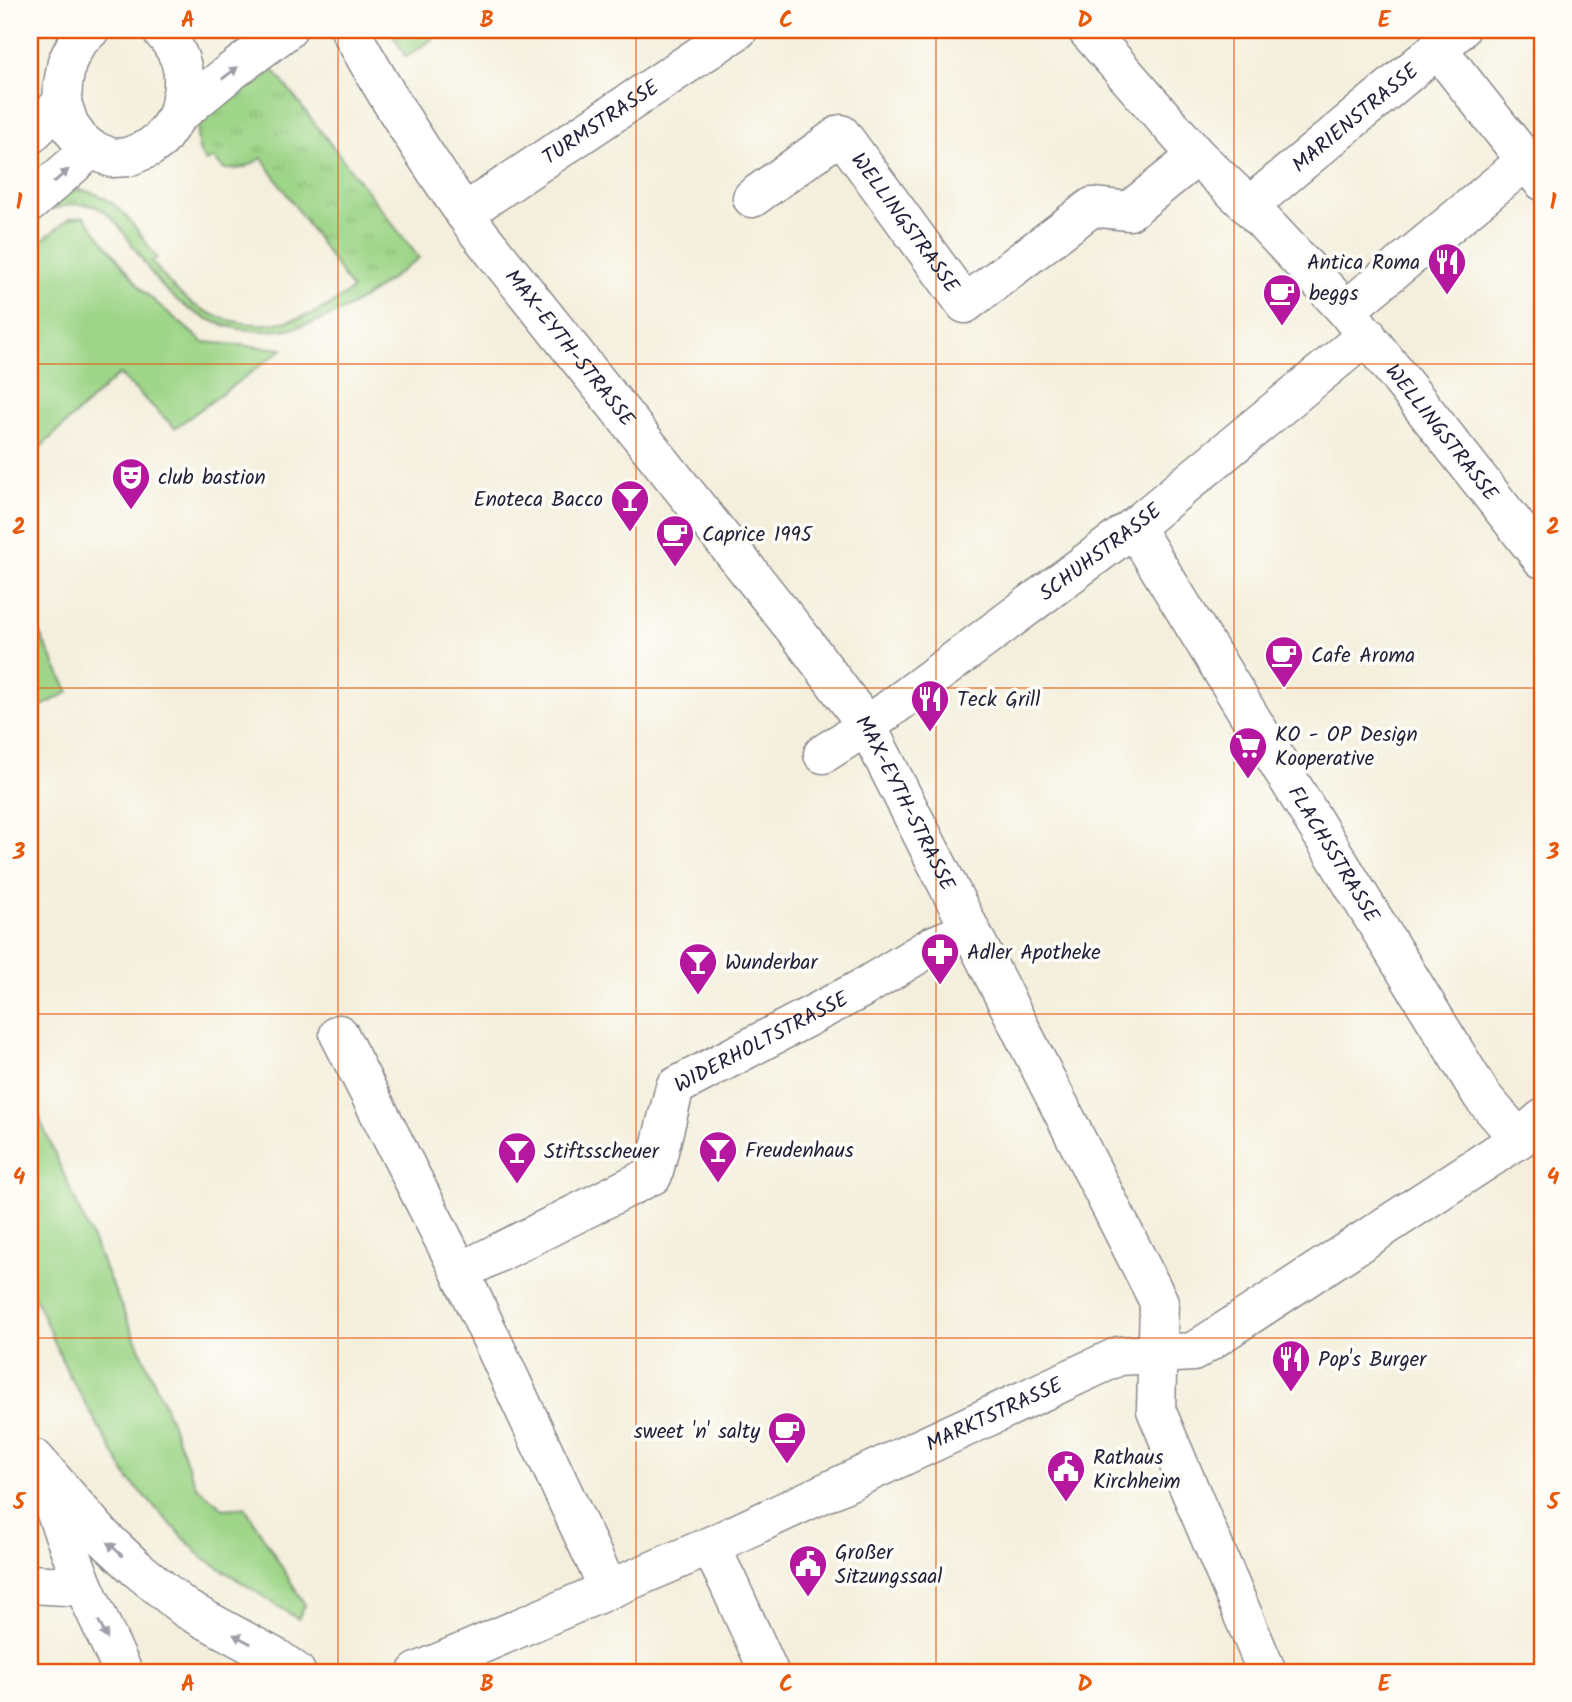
<svg xmlns="http://www.w3.org/2000/svg" width="1572" height="1702" font-family="Kalam,sans-serif">
  <defs>
    <pattern id="grass-tufts" width="24" height="20" patternUnits="userSpaceOnUse" patternTransform="scale(1.75)"><rect width="24" height="20" fill="#9ed588"/><path d="M3 7l-1-3M5 7V3M7 7l1-3M15 17l-1-3M17 17v-4M19 17l1-3" fill="none" stroke="#88b776"/></pattern>
  </defs>
  <rect width="100%" height="100%" fill="#fdfcf7"/>
  <filter id="ink" filterUnits="userSpaceOnUse"><feTurbulence type="fractalNoise" baseFrequency=".0143" numOctaves="2"/><feDisplacementMap in="SourceGraphic" scale="14" xChannelSelector="R" yChannelSelector="G"/><feConvolveMatrix kernelMatrix="1 2 1 2 8 2 1 2 1" color-interpolation-filters="sRGB"/></filter>
  <filter id="wash" filterUnits="userSpaceOnUse"><feTurbulence type="fractalNoise" baseFrequency=".00686" numOctaves="4" result="noise"/><feDisplacementMap in="SourceGraphic" scale="28" xChannelSelector="R" yChannelSelector="G"/><feGaussianBlur stdDeviation="1.57" result="paint"/><feColorMatrix in="noise" values="0 0 0 0 0 0 0 0 0 0 0 0 0 0 0 0 0 1.4 0 .05"/><feComposite in="paint" operator="in"/></filter>
  <g filter="url(#wash)">
    <rect width="100%" height="100%" fill="#f4efdc"/>
    <g fill="url(#grass-tufts)" stroke="#607c62" stroke-width="2">
      <polygon points="390,30 446,30 406,57"/>
      <path d="M268,63L419,258C391,278 362,303 330,316C270,343 206,334 160,284C143,265 122,222 102,210C86,200 67,205 50,210C59,195 68,187 86,191C120,198 137,231 157,258L152,261C164,277 176,293 193,304C244,337 307,327 352,289L262,158C247,167 242,170 224,169L213,158L206,162L199,150L197,134L201,119Z"/>
    </g>
    <g fill="#9ed588" stroke="#607c62" stroke-width="2">
      <polygon points="84,216 144,292 203,342 283,349 175,428 119,374 30,457 30,250 70,218"/>
      <polygon points="30,615 69,692 30,712"/>
      <polygon points="30,1097 163,1402 196,1486 224,1509 245,1507 305,1605 298,1619 201,1556 129,1480 67,1371 30,1286"/>
    </g>
  </g>
  <g filter="url(#ink)">
    <g fill="none" stroke-linecap="round" stroke-linejoin="round">
      <g stroke="#8b888c" stroke-width="41">
        <g id="street">
          <path id="s1" d="M350,30C388,100 431,166 477,231L800,636L867,726L1159,1302L1156,1410L1267,1672"/>
          <path id="s2" d="M1087,30L1197,156L1249,206L1346,310L1542,559"/>
          <polyline points="1437,48 1542,181"/>
          <path id="s3" d="M752,198L841,134L965,304L1092,207L1129,211L1197,156"/>
          <path id="s4" d="M1249,206L1460,30"/>
          <path id="s5" d="M464,213L738,30"/>
          <polyline points="1346,310 1527,160"/>
          <path id="s6" d="M1134,527L1482,1096L1519,1139"/>
          <path id="s7" d="M823,754L867,726L1134,527L1367,335"/>
          <polyline points="339,1034 460,1272 608,1588"/>
          <path id="s8" d="M460,1272L653,1175L675,1087L861,989L932,946L970,930"/>
          <polyline points="710,1546 728,1582 769,1672"/>
          <polyline points="30,1584 84,1587"/>
          <path id="s9" d="M417,1672L710,1546L1119,1356L1193,1352L1519,1139L1542,1119"/>
        </g>
      </g>
      <g stroke="#8b888c" stroke-width="41">
        <g id="secondary">
          <polyline points="90,30 77,42 67,62 63,84 62,103 70,126 79,139 91,149 112,158 128,157 149,148 161,139 177,116 228,74 287,30"/>
          <path d="M161,30C187,59 187,80 177,116"/>
          <polyline points="30,135 62,103"/>
          <polyline points="30,203 91,149"/>
          <polyline points="35,1459 103,1537 136,1568 186,1609 278,1659 296,1672"/>
          <polyline points="44,1482 84,1587 123,1672"/>
        </g>
      </g>
      <use href="#street" stroke="#fff" stroke-width="38"/>
      <use href="#secondary" stroke="#fff" stroke-width="38"/>
    </g>
    <defs><path id="oneway-solid" d="M-6-.8H1V-3.2L6.5 0L1 3.2V.8H-6Z" transform="scale(1.75)"/></defs>
    <g fill="#9c9ca7">
      <use href="#oneway-solid" transform="translate(230 73) rotate(-38)"/>
      <use href="#oneway-solid" transform="translate(61 176) rotate(-41)"/>
      <use href="#oneway-solid" transform="translate(115 1549) rotate(-137)"/>
      <use href="#oneway-solid" transform="translate(103 1630) rotate(65)"/>
      <use href="#oneway-solid" transform="translate(242 1639) rotate(-152)"/>
    </g>
  </g>
  <path fill="none" stroke="#e8590c" stroke-width="2" stroke-opacity="0.55" d="M338,30V1672M636,30V1672M936,30V1672M1234,30V1672M30,364H1542M30,688H1542M30,1014H1542M30,1338H1542"/>
  <defs>
    <g id="restaurant-pin" transform="scale(2.0125)"><path d="M0 17L-7.5 6A9.5 9.5 0 1 1 7.5 6Z" fill="#b5179e" stroke="#fdfcf7"/><path d="M-5-6h1v4h1v-4h1v4h1v-4h1v5L-1.5 .5V6h-2V.5L-5-1ZM5-6V6H3V1.5H1.5Q1.5-4 5-6Z" fill="#fff"/></g>
    <g id="cafe-pin" transform="scale(2.0125)"><path d="M0 17L-7.5 6A9.5 9.5 0 1 1 7.5 6Z" fill="#b5179e" stroke="#fdfcf7"/><path d="M-5.5-4.5H6V0H3Q3 3.5 0 3.5H-2.5Q-5.5 3.5-5.5 0ZM3-3.2v2h1.7v-2ZM-6 4.5H4V6H-6Z" fill="#fff"/></g>
    <g id="theatre-pin" transform="scale(2.0125)"><path d="M0 17L-7.5 6A9.5 9.5 0 1 1 7.5 6Z" fill="#b5179e" stroke="#fdfcf7"/><path d="M-5-5.5Q0-4 5-5.5V0Q5 5 0 6Q-5 5-5 0ZM-3.3-2.5H-1v1.5H-3.3ZM1-2.5H3.3v1.5H1ZM-2.8 1Q0 5.5 2.8 1Z" fill="#fff"/></g>
    <g id="bar-pin" transform="scale(2.0125)"><path d="M0 17L-7.5 6A9.5 9.5 0 1 1 7.5 6Z" fill="#b5179e" stroke="#fdfcf7"/><path d="M-6-5H6L.8 .8V4.5H3.5V6h-7V4.5H-.8V.8Z" fill="#fff"/></g>
    <g id="supermarket-pin" transform="scale(2.0125)"><path d="M0 17L-7.5 6A9.5 9.5 0 1 1 7.5 6Z" fill="#b5179e" stroke="#fdfcf7"/><path d="M-6-5.5h2.5l.6 2H6L4.5 2H-2.5L-4.4-4H-6ZM-1.5 3.2a1.3 1.3 0 1 0 .1 0ZM3 3.2a1.3 1.3 0 1 0 .1 0Z" fill="#fff"/></g>
    <g id="pharmacy-pin" transform="scale(2.0125)"><path d="M0 17L-7.5 6A9.5 9.5 0 1 1 7.5 6Z" fill="#b5179e" stroke="#fdfcf7"/><path d="M-2-6h4v4h4v4h-4v4h-4v-4h-4v-4h4Z" fill="#fff"/></g>
    <g id="civic-pin" transform="scale(2.0125)"><path d="M0 17L-7.5 6A9.5 9.5 0 1 1 7.5 6Z" fill="#b5179e" stroke="#fdfcf7"/><path d="M-.6-6.5H3V-4.5H.6V-3L4-1V1h2V6H-6V1h2V-1L-.6-3ZM-1.2 2.5V6h2.4V2.5Z" fill="#fff"/></g>
  </defs>
  <g fill-rule="evenodd">
    <use href="#restaurant-pin" x="1447" y="262"/>
    <use href="#cafe-pin" x="1282" y="293"/>
    <use href="#theatre-pin" x="131" y="477"/>
    <use href="#bar-pin" x="630" y="499"/>
    <use href="#cafe-pin" x="675" y="534"/>
    <use href="#cafe-pin" x="1284" y="655"/>
    <use href="#restaurant-pin" x="930" y="699"/>
    <use href="#supermarket-pin" x="1248" y="746"/>
    <use href="#pharmacy-pin" x="940" y="952"/>
    <use href="#bar-pin" x="698" y="962"/>
    <use href="#bar-pin" x="718" y="1150"/>
    <use href="#bar-pin" x="517" y="1151"/>
    <use href="#restaurant-pin" x="1291" y="1359"/>
    <use href="#cafe-pin" x="787" y="1431"/>
    <use href="#civic-pin" x="1066" y="1469"/>
    <use href="#civic-pin" x="808" y="1564"/>
  </g>
  <g text-anchor="middle" stroke-width="7" stroke-linejoin="round" paint-order="stroke">
    <g font-size="21" fill="#22223b" stroke="#fdfcf7">
      <text dy="7" stroke="none"><textPath href="#s4" startOffset="138">MARIENSTRASSE</textPath></text>
      <text dy="7" stroke="none"><textPath href="#s5" startOffset="164">TURMSTRASSE</textPath></text>
      <text dy="7" stroke="none"><textPath href="#s3" startOffset="219">WELLINGSTRASSE</textPath></text>
      <text dy="7" stroke="none"><textPath href="#s1" startOffset="387">MAX-EYTH-STRASSE</textPath></text>
      <text dy="7" stroke="none"><textPath href="#s2" startOffset="537">WELLINGSTRASSE</textPath></text>
      <text dy="7" stroke="none"><textPath href="#s7" startOffset="343">SCHUHSTRASSE</textPath></text>
      <text dy="7" stroke="none"><textPath href="#s1" startOffset="954">MAX-EYTH-STRASSE</textPath></text>
      <text dy="7" stroke="none"><textPath href="#s6" startOffset="383">FLACHSSTRASSE</textPath></text>
      <text dy="7" stroke="none"><textPath href="#s8" startOffset="404">WIDERHOLTSTRASSE</textPath></text>
      <text dy="7" stroke="none"><textPath href="#s9" startOffset="632">MARKTSTRASSE</textPath></text>
    </g>
    <g font-size="21" fill="#22223b" stroke="#fdfcf7" text-anchor="start">
      <text x="1420" y="269" text-anchor="end">Antica Roma</text>
      <text x="1309" y="300">beggs</text>
      <text x="158" y="484">club bastion</text>
      <text x="603" y="506" text-anchor="end">Enoteca Bacco</text>
      <text x="702" y="541">Caprice 1995</text>
      <text x="1311" y="662">Cafe Aroma</text>
      <text x="957" y="706">Teck Grill</text>
      <text x="1275" y="741">KO - OP Design<tspan x="1275" dy="24">Kooperative</tspan></text>
      <text x="967" y="959">Adler Apotheke</text>
      <text x="725" y="969">Wunderbar</text>
      <text x="745" y="1157">Freudenhaus</text>
      <text x="544" y="1158">Stiftsscheuer</text>
      <text x="1318" y="1366">Pop's Burger</text>
      <text x="760" y="1438" text-anchor="end">sweet 'n' salty</text>
      <text x="1093" y="1464">Rathaus<tspan x="1093" dy="24">Kirchheim</tspan></text>
      <text x="835" y="1559">Großer<tspan x="835" dy="24">Sitzungssaal</tspan></text>
    </g>
  </g>
  <rect width="1572" height="1702" fill="none" stroke="#fdfcf7" stroke-width="77"/>
  <rect x="38" y="38" width="1496" height="1626" fill="none" stroke="#e8590c" stroke-width="2.5"/>
  <g font-size="23" text-anchor="middle" font-weight="bold" fill="#e8590c">
    <text x="188" y="27">A</text>
    <text x="487" y="27">B</text>
    <text x="786" y="27">C</text>
    <text x="1085" y="27">D</text>
    <text x="1384" y="27">E</text>
    <text x="19" y="209">1</text>
    <text x="1553" y="209">1</text>
    <text x="19" y="534">2</text>
    <text x="1553" y="534">2</text>
    <text x="19" y="859">3</text>
    <text x="1553" y="859">3</text>
    <text x="19" y="1184">4</text>
    <text x="1553" y="1184">4</text>
    <text x="19" y="1509">5</text>
    <text x="1553" y="1509">5</text>
    <text x="188" y="1691">A</text>
    <text x="487" y="1691">B</text>
    <text x="786" y="1691">C</text>
    <text x="1085" y="1691">D</text>
    <text x="1384" y="1691">E</text>
  </g>
</svg>
